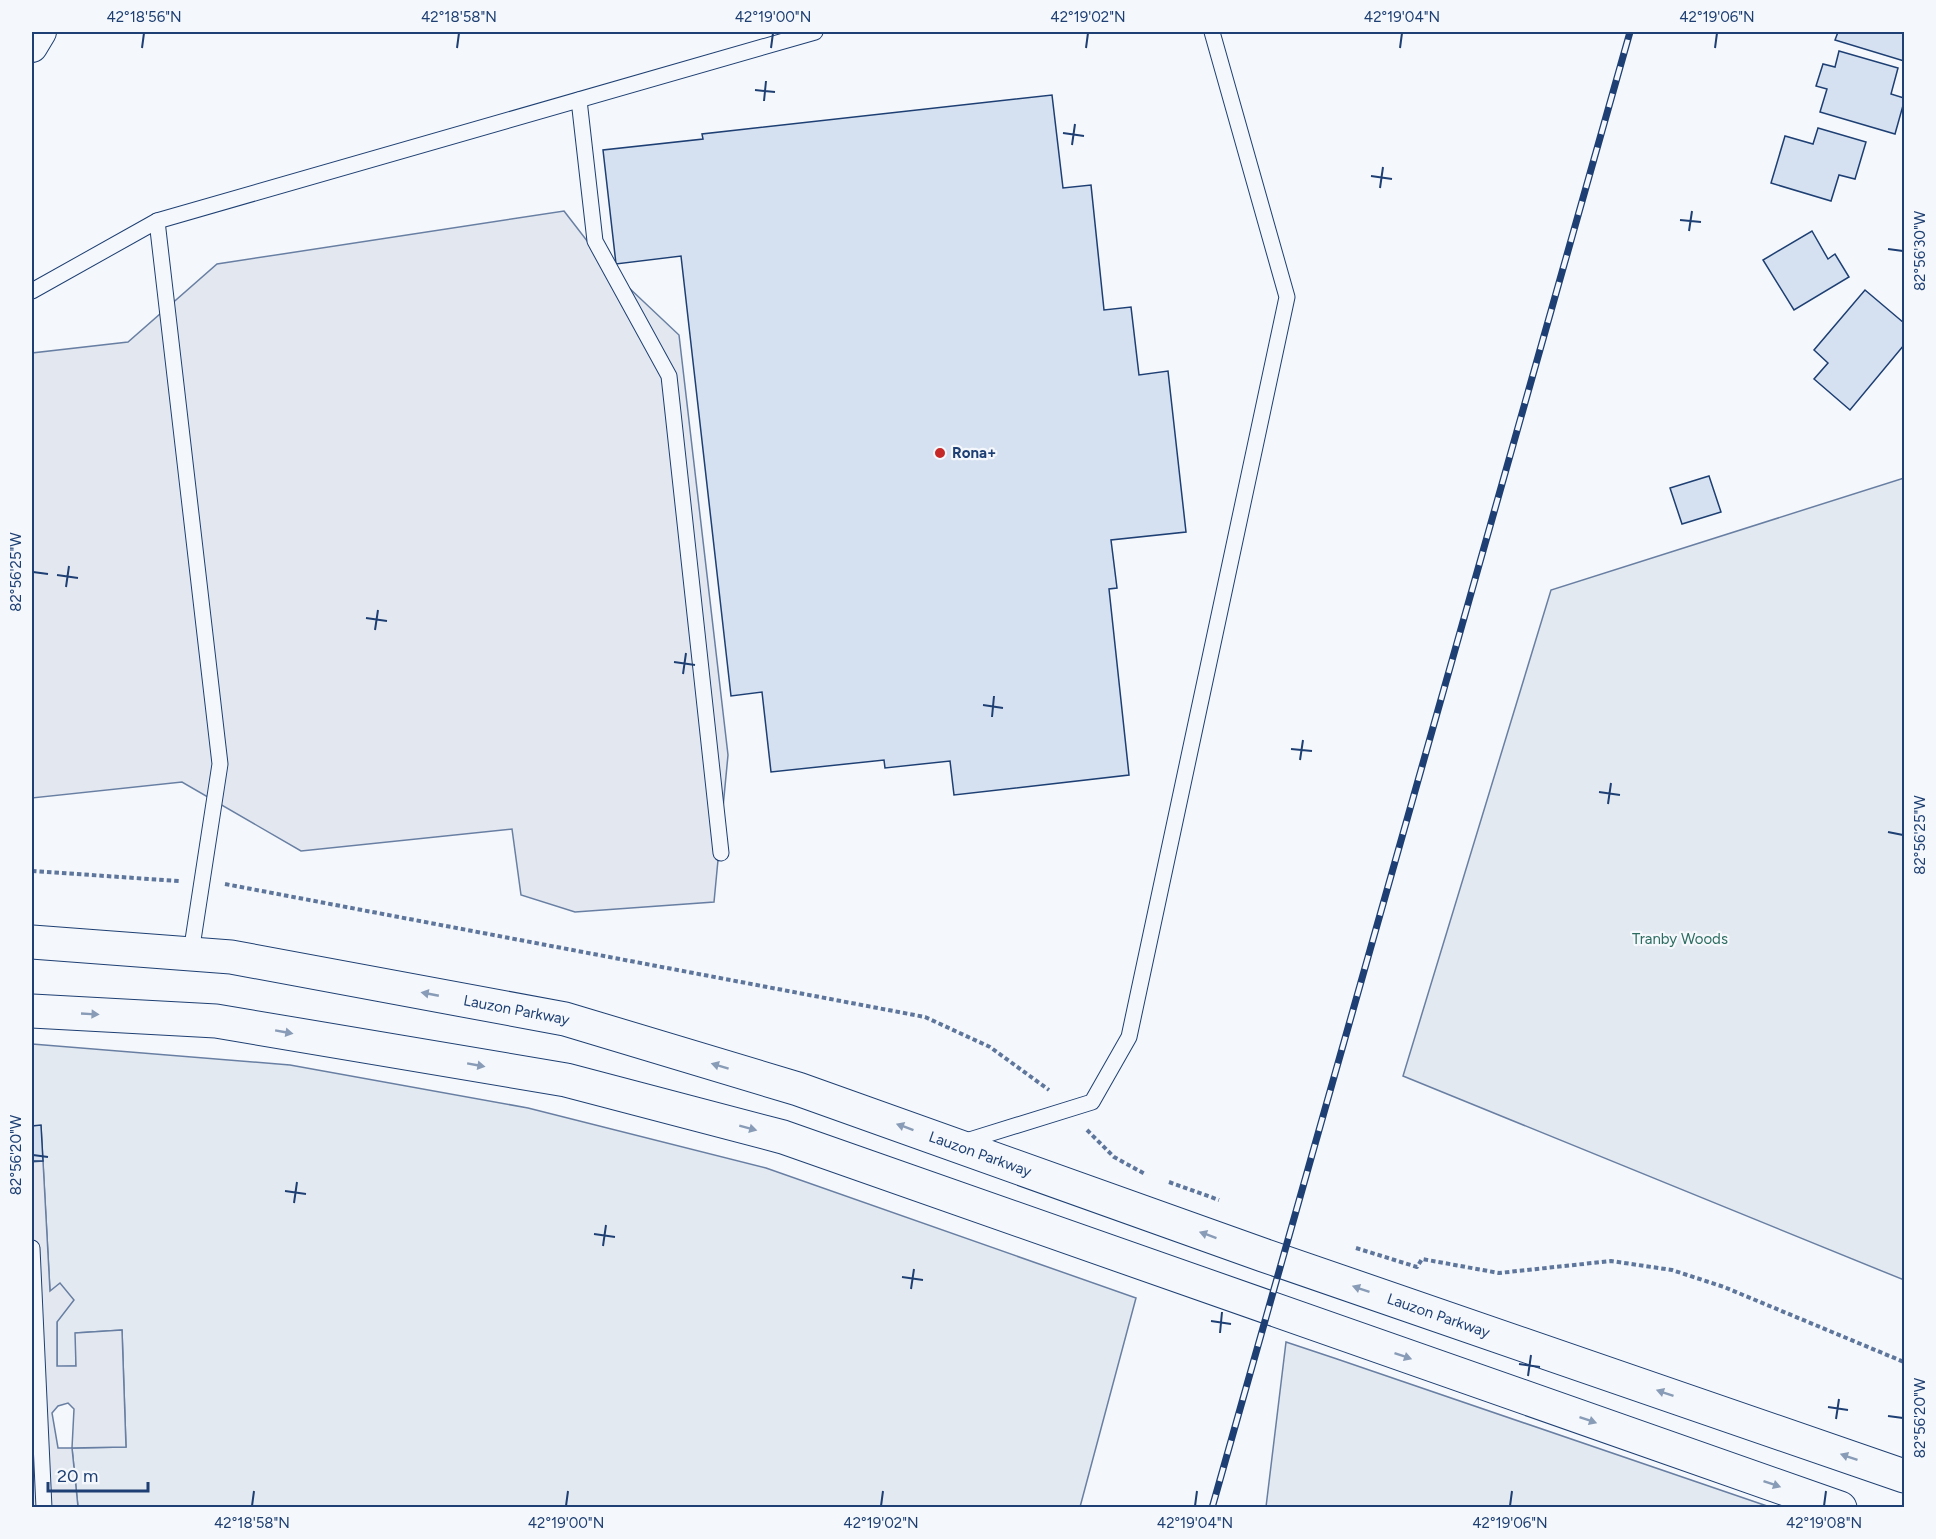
<svg xmlns="http://www.w3.org/2000/svg" width="1936" height="1539" font-family="Figtree,sans-serif">
  <rect width="100%" height="100%" fill="#f4f7fb"/>
  <g fill="#e3e9f0" stroke="#687fa3" stroke-width="1.5">
    <polygon points="1904,478 1904,1280 1403,1076 1551,590"/>
    <polygon points="32,1044 290,1065 528,1108 766,1168 1136,1298 1080,1507 78,1507 72,1448 126,1447 122,1330 76,1333 76,1366 57,1367 57,1322 50,1292 41,1126 32,1126"/>
    <polygon points="1286,1342 1337,1359 1770,1507 1266,1507"/>
  </g>
  <g fill="#e3e8f0" stroke="#687fa3" stroke-width="1.5" fill-rule="evenodd">
    <polygon points="564,211 608,268 679,335 728,755 714,902 575,912 521,895 512,829 301,851 182,782 32,798 32,353 128,342 217,264"/>
    <path d="M43,1161L50,1291L60,1283L74,1300L57,1322V1366H76L75,1333L122,1330L126,1447L72,1448L78,1507L32,1508V1162ZM68,1403L74,1409L72,1448H58L52,1413L58,1406Z"/>
  </g>
  <g fill="#d5e0f0" stroke="#1d3f73" stroke-width="1.5">
    <polygon points="1838,32 1904,32 1904,61 1835,40"/>
    <polygon points="1839,51 1898,68 1891,94 1904,98 1904,102 1895,134 1820,112 1827,89 1816,86 1823,64 1835,67"/>
    <polygon points="1052,95 1063,188 1091,185 1104,310 1131,307 1139,375 1168,371 1186,532 1111,540 1117,588 1109,589 1129,775 954,795 950,761 885,768 884,760 771,772 762,692 731,696 681,256 616,264 603,150 703,139 702,134"/>
    <polygon points="1818,128 1866,142 1855,179 1839,175 1831,201 1771,183 1785,136 1813,144"/>
    <polygon points="1812,231 1828,259 1835,254 1849,277 1794,310 1763,260"/>
    <polygon points="1865,290 1904,323 1904,345 1850,410 1814,379 1828,363 1814,350"/>
    <polygon points="1709,476 1721,512 1682,524 1670,488"/>
    <polygon points="41,1125 43,1161 32,1161 32,1126"/>
  </g>
  <g fill="none" stroke-linecap="round" stroke-linejoin="round">
    <g stroke="#1d3f73" stroke-width="17">
      <g id="lane">
        <polyline points="579,100 595,241 669,376 721,853"/>
        <polyline points="157,221 220,764 191,953"/>
        <polyline points="32,291 157,221 815,32"/>
        <polyline points="963,1142 1092,1102 1129,1037 1287,297 1212,32"/>
        <polyline points="32,1248 44,1508"/>
      </g>
    </g>
    <g stroke="#1d3f73" stroke-width="32">
      <polyline id="street" points="32,47 41,32"/>
    </g>
    <g stroke="#1d3f73" stroke-width="35">
      <g id="secondary">
        <path id="s1" d="M32,942L231,957L565,1019L798,1089L1263,1255L1904,1476"/>
        <polyline points="32,1011 216,1021 566,1080 783,1137 1840,1508"/>
      </g>
    </g>
    <g stroke="#5e769c" stroke-width="4" stroke-dasharray="4.5 3" stroke-linecap="butt">
      <polyline points="32,871 179,881"/>
      <polyline points="225,884 925,1017 990,1047 1049,1090"/>
      <polyline points="1087,1130 1114,1157 1145,1174"/>
      <polyline points="1169,1182 1219,1200"/>
      <polyline points="1356,1248 1417,1267 1422,1259 1499,1273 1611,1261 1672,1270 1724,1287 1904,1362"/>
    </g>
    <use href="#lane" stroke="#f4f7fb" stroke-width="15"/>
    <use href="#street" stroke="#f4f7fb" stroke-width="30"/>
    <use href="#secondary" stroke="#f4f7fb" stroke-width="33"/>
    <g stroke="#1d3f73" stroke-width="7">
      <polyline id="rail" points="1212,1508 1630,32"/>
    </g>
    <use href="#rail" stroke="#f4f7fb" stroke-width="4.5" stroke-dasharray="14" stroke-linecap="butt"/>
  </g>
  <defs><path id="oneway-solid" d="M-6-.8H1V-3.2L6.5 0L1 3.2V.8H-6Z" transform="scale(1.5)"/></defs>
  <g fill="#889bb7">
    <use href="#oneway-solid" transform="translate(430 994) rotate(-169)"/>
    <use href="#oneway-solid" transform="translate(90 1014) rotate(3)"/>
    <use href="#oneway-solid" transform="translate(284 1032) rotate(10)"/>
    <use href="#oneway-solid" transform="translate(476 1065) rotate(10)"/>
    <use href="#oneway-solid" transform="translate(720 1066) rotate(-163)"/>
    <use href="#oneway-solid" transform="translate(905 1127) rotate(-160)"/>
    <use href="#oneway-solid" transform="translate(748 1128) rotate(15)"/>
    <use href="#oneway-solid" transform="translate(1208 1235) rotate(-160)"/>
    <use href="#oneway-solid" transform="translate(1361 1289) rotate(-161)"/>
    <use href="#oneway-solid" transform="translate(1403 1356) rotate(19)"/>
    <use href="#oneway-solid" transform="translate(1665 1393) rotate(-161)"/>
    <use href="#oneway-solid" transform="translate(1588 1420) rotate(19)"/>
    <use href="#oneway-solid" transform="translate(1849 1457) rotate(-161)"/>
    <use href="#oneway-solid" transform="translate(1772 1484) rotate(19)"/>
  </g>
  <path fill="none" stroke="#1d3f73" stroke-width="2" d="M142,48L144,33M457,48L459,33M771,48L773,33M1086,48L1088,33M1400,48L1402,33M1715,48L1717,33M755,90L775,92M764,101L766,81M1063,133L1084,136M1072,145L1075,124M1371,176L1392,179M1380,188L1383,167M1680,220L1701,222M1689,231L1692,211M1888,249L1903,251M33,572L48,574M57,575L78,578M66,587L69,566M366,618L387,621M375,630L378,610M674,662L695,665M683,674L686,653M983,705L1003,708M992,717L994,696M1291,749L1312,751M1300,760L1303,740M1599,792L1620,795M1608,804L1611,783M1888,832L1903,835M33,1155L48,1157M285,1191L306,1194M294,1203L297,1182M594,1234L615,1237M603,1246L606,1225M902,1277L923,1280M911,1289L914,1269M1211,1321L1231,1324M1220,1333L1222,1312M1519,1364L1540,1367M1528,1376L1531,1355M1828,1407L1848,1410M1888,1416L1903,1418M1836,1419L1839,1399M252,1506L254,1491M566,1506L568,1491M881,1506L883,1491M1195,1506L1197,1491M1510,1506L1512,1491M1824,1506L1826,1491"/>
  <circle fill="#c62828" stroke="#f4f7fb" stroke-width="2" cx="940" cy="453" r="6"/>
  <g text-anchor="middle" stroke-width="4.5" stroke-linejoin="round" paint-order="stroke">
    <g font-size="15" font-weight="bold" fill="#1d3f73" stroke="#f4f7fb" text-anchor="start">
      <text x="952" y="458">Rona+</text>
    </g>
    <g font-size="15" fill="#2c6c60" stroke="#f4f7fb">
      <text x="1680" y="944">Tranby Woods</text>
    </g>
    <g font-size="15" fill="#1d3f73" stroke="#f4f7fb">
      <text dy="5" stroke="none"><textPath href="#s1" startOffset="490">Lauzon Parkway</textPath></text>
      <text dy="5" stroke="none"><textPath href="#s1" startOffset="976">Lauzon Parkway</textPath></text>
      <text dy="5" stroke="none"><textPath href="#s1" startOffset="1462">Lauzon Parkway</textPath></text>
    </g>
  </g>
  <rect width="1936" height="1539" fill="none" stroke="#f4f7fb" stroke-width="66"/>
  <path d="M48 1482v9h100v-9" fill="none" stroke="#1d3f73" stroke-width="3"/>
  <text x="57" y="1482" font-size="18" fill="#1d3f73" stroke="#f4f7fb" stroke-width="4.5" paint-order="stroke">20 m</text>
  <rect x="33" y="33" width="1870" height="1473" fill="none" stroke="#1d3f73" stroke-width="2"/>
  <g font-size="15" text-anchor="middle" fill="#1d3f73">
    <text x="144" y="22">42°18'56"N</text>
    <text x="459" y="22">42°18'58"N</text>
    <text x="773" y="22">42°19'00"N</text>
    <text x="1088" y="22">42°19'02"N</text>
    <text x="1402" y="22">42°19'04"N</text>
    <text x="1717" y="22">42°19'06"N</text>
    <text transform="translate(1920 251) rotate(-90)" y="5">82°56'30"W</text>
    <text transform="translate(16 572) rotate(-90)" y="5">82°56'25"W</text>
    <text transform="translate(1920 835) rotate(-90)" y="5">82°56'25"W</text>
    <text transform="translate(16 1155) rotate(-90)" y="5">82°56'20"W</text>
    <text transform="translate(1920 1418) rotate(-90)" y="5">82°56'20"W</text>
    <text x="252" y="1528">42°18'58"N</text>
    <text x="566" y="1528">42°19'00"N</text>
    <text x="881" y="1528">42°19'02"N</text>
    <text x="1195" y="1528">42°19'04"N</text>
    <text x="1510" y="1528">42°19'06"N</text>
    <text x="1824" y="1528">42°19'08"N</text>
  </g>
</svg>
